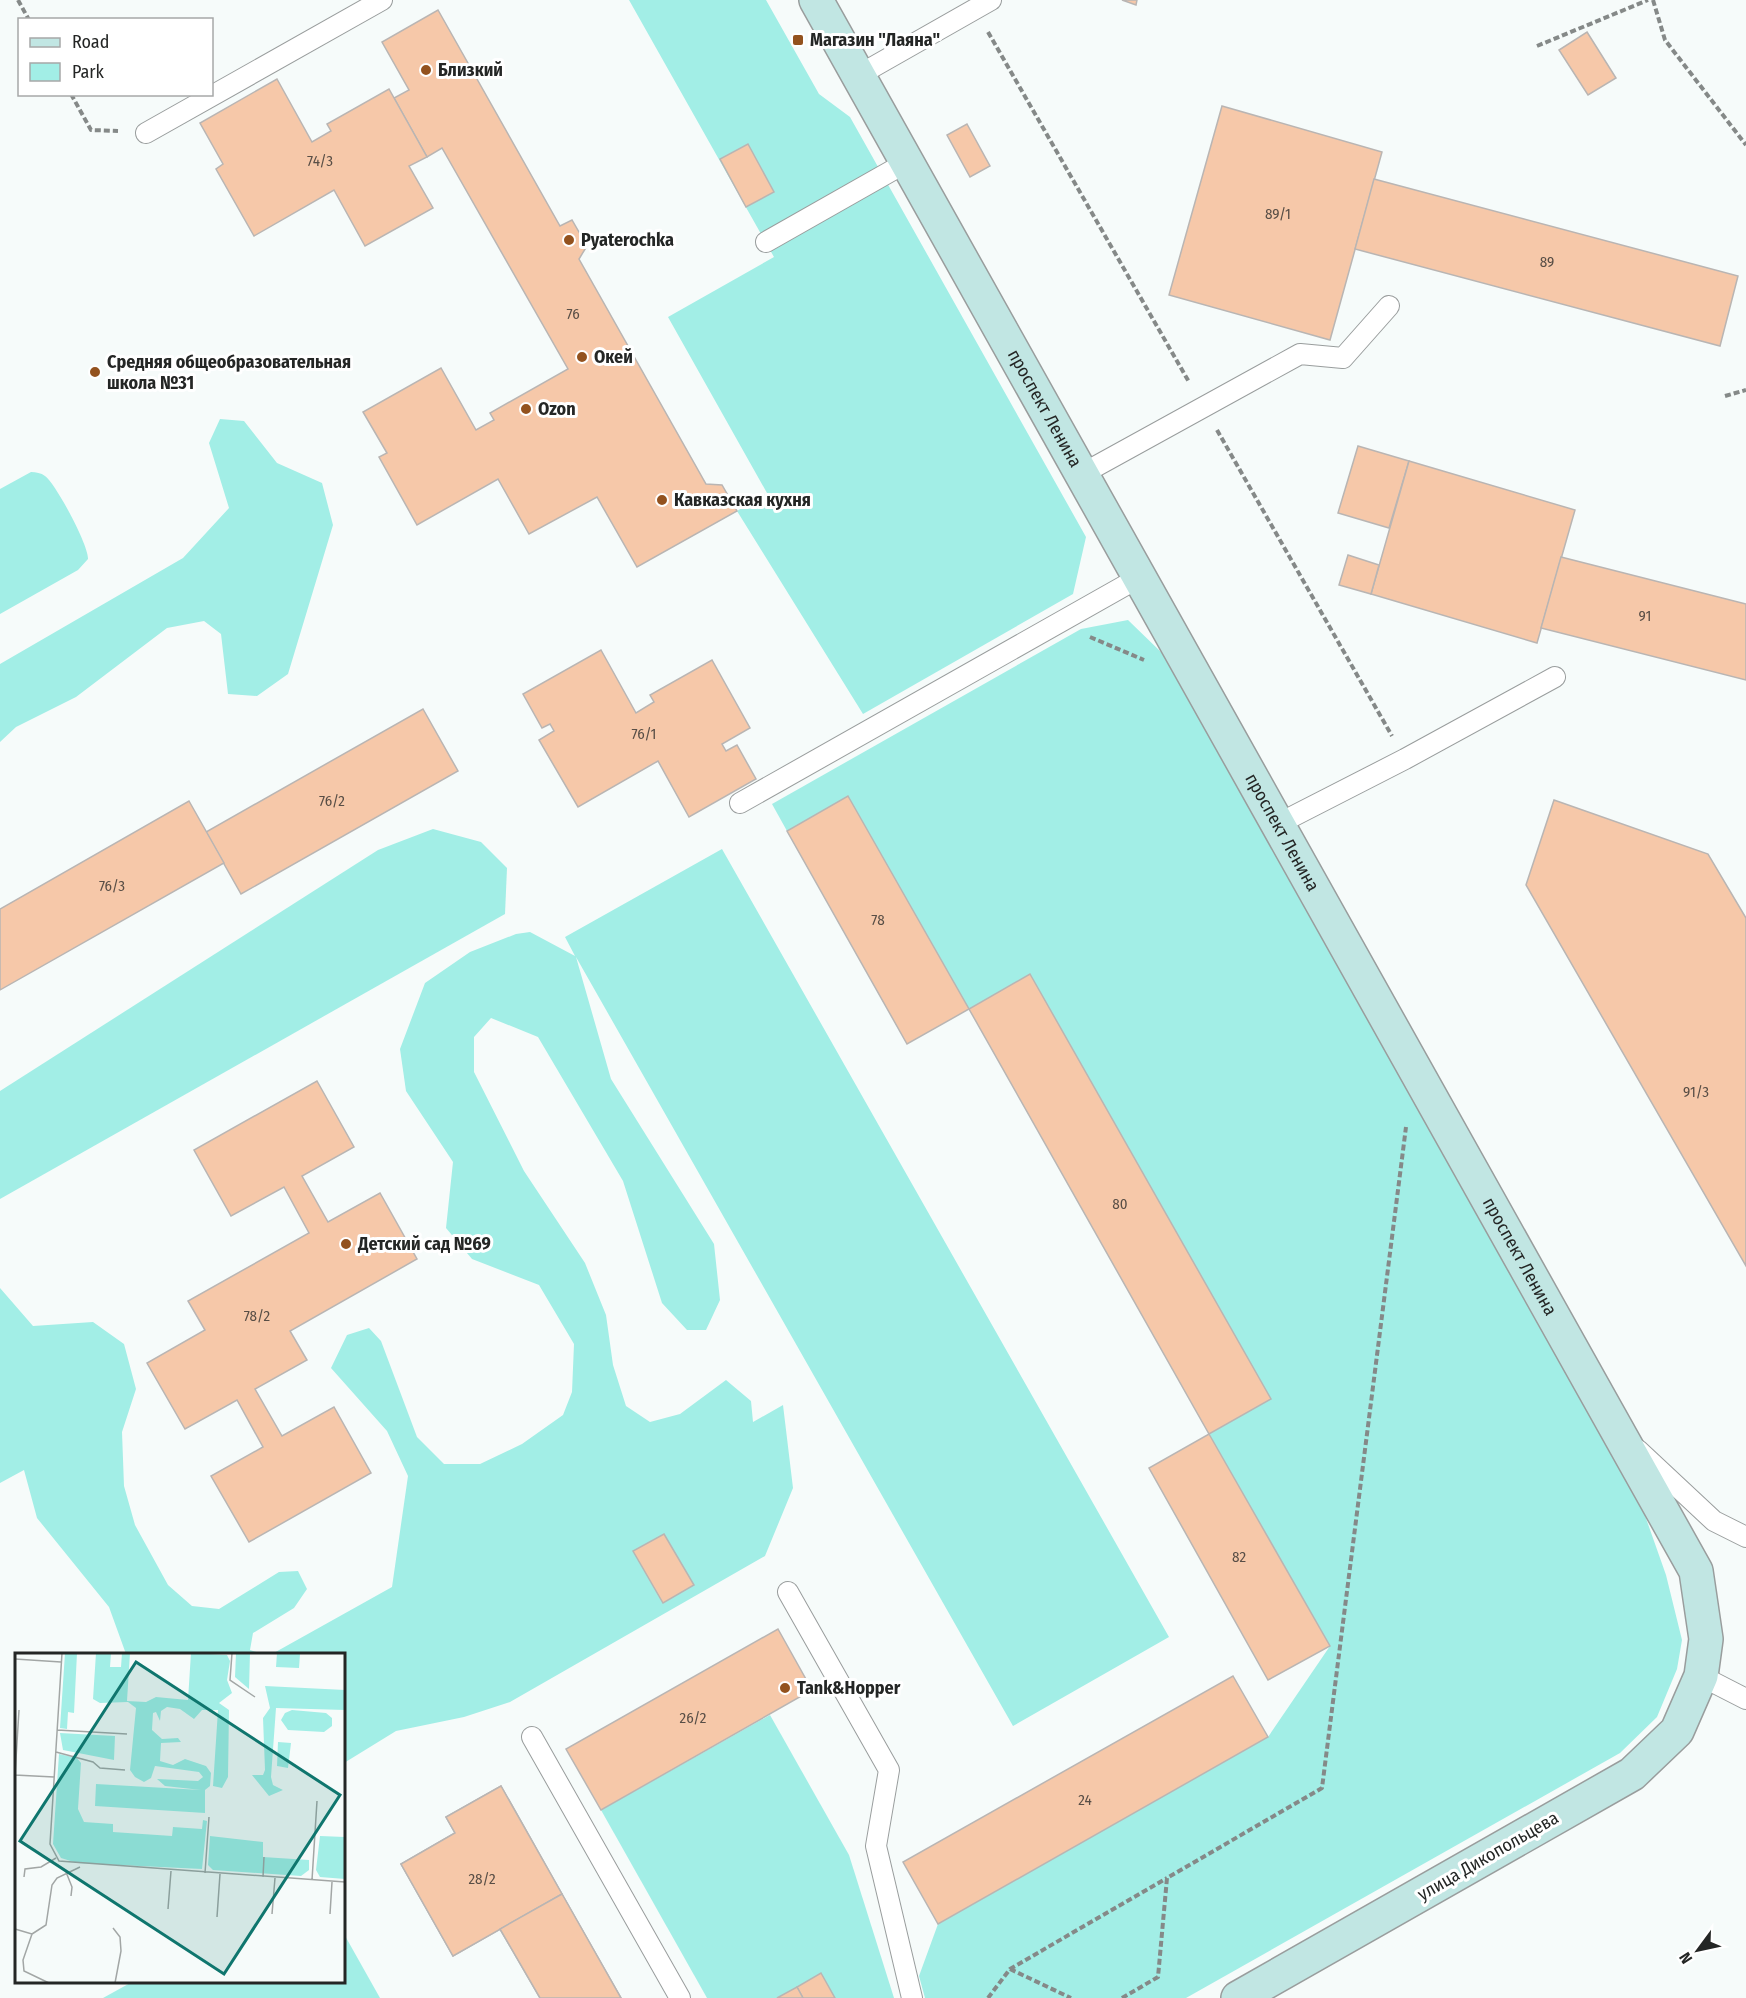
<svg xmlns="http://www.w3.org/2000/svg" width="1746" height="1998" font-family="'Fira Sans Condensed',sans-serif">
  <rect width="100%" height="100%" fill="#f6fbfa"/>
  <g fill="#a2eee6">
    <polygon points="629,0 766,0 819,94 850,117 1086,537 1073,594 863,714 737,511 767,493 668,317 774,257"/>
    <polygon points="220,419 244,421 277,463 322,483 333,525 288,674 257,696 228,694 221,634 204,621 167,628 76,697 16,727 0,742 0,664 183,558 229,508 209,443"/>
    <path d="M31,472C36,472 41,473 45,476C56,484 89,546 88,559L78,570L0,614V489Z"/>
    <polygon points="1128,620 1162,653 1642,1507 1666,1575 1682,1640 1677,1669 1657,1717 1620,1753 1186,1998 925,1998 919,1976 938,1924 1268,1737 1330,1646 1209,1434 1030,975 969,1009 787,831 772,804 1081,629"/>
    <polygon points="433,829 481,842 507,868 505,914 0,1199 0,1091 378,850"/>
    <polygon points="722,849 1169,1637 1013,1726 576,957 611,1079 714,1244 720,1300 706,1330 687,1330 662,1303 623,1181 538,1037 491,1018 474,1037 474,1072 524,1171 585,1263 606,1315 613,1365 626,1406 650,1422 680,1414 726,1380 751,1401 753,1422 783,1405 793,1488 765,1556 510,1702 464,1717 396,1731 344,1763 344,1654 272,1654 392,1587 408,1476 387,1431 331,1368 347,1335 369,1328 381,1341 417,1437 444,1464 480,1464 522,1444 563,1415 572,1392 574,1344 539,1285 472,1259 446,1228 453,1162 406,1091 400,1049 425,983 470,952 516,934 530,932 575,956 565,937"/>
    <polygon points="0,1288 33,1326 93,1322 124,1344 136,1389 122,1432 124,1486 135,1525 168,1585 192,1606 219,1609 279,1572 298,1571 307,1589 294,1608 253,1633 250,1650 262,1654 126,1654 109,1607 37,1518 24,1470 0,1483"/>
    <polygon points="770,1715 849,1855 894,1998 707,1998 601,1810"/>
    <polygon points="344,1934 380,1998 103,1998 132,1982 344,1982"/>
  </g>
  <g fill="#f6c8a9" stroke="#b9b5b3" stroke-width="1.5">
    <polygon points="1122,0 1137,0 1136,5"/>
    <polygon points="438,10 560,226 572,220 587,246 579,259 706,484 722,485 737,511 637,567 597,497 529,534 498,479 417,525 379,457 387,453 363,412 441,368 476,430 494,420 490,413 568,369 442,148 427,157 394,98 409,90 382,42"/>
    <polygon points="1587,32 1616,78 1588,95 1559,50"/>
    <polygon points="277,79 312,142 331,131 327,124 389,89 427,157 409,166 433,208 365,246 334,190 254,236 216,169 223,164 200,123"/>
    <polygon points="1222,106 1382,152 1330,340 1169,295"/>
    <polygon points="967,124 990,166 970,177 947,135"/>
    <polygon points="748,144 774,192 746,207 720,159"/>
    <polygon points="1374,179 1738,276 1720,346 1355,249"/>
    <polygon points="1358,446 1409,461 1389,528 1338,513"/>
    <polygon points="1409,461 1575,510 1537,643 1371,594"/>
    <polygon points="1348,555 1379,565 1371,594 1339,585"/>
    <polygon points="1561,557 1746,604 1746,680 1541,628"/>
    <polygon points="601,650 636,713 654,702 650,695 712,660 750,728 722,744 726,751 737,745 756,779 689,817 658,761 578,807 539,740 554,731 550,724 542,728 523,694"/>
    <polygon points="423,709 458,771 241,894 206,832"/>
    <polygon points="848,796 969,1009 907,1044 787,831"/>
    <polygon points="1554,800 1708,854 1746,918 1746,1266 1526,885"/>
    <polygon points="189,801 224,863 0,990 0,909"/>
    <polygon points="1030,974 1271,1399 1209,1434 969,1009"/>
    <polygon points="317,1081 354,1147 302,1176 328,1222 380,1193 417,1259 290,1331 307,1360 255,1389 282,1436 334,1407 371,1473 249,1542 211,1476 263,1447 237,1400 185,1429 147,1363 205,1330 188,1301 309,1233 284,1187 231,1216 194,1150"/>
    <polygon points="1209,1434 1330,1646 1268,1680 1149,1468"/>
    <polygon points="664,1534 694,1585 663,1603 633,1551"/>
    <polygon points="778,1629 812,1690 601,1810 566,1749"/>
    <polygon points="1233,1676 1268,1737 938,1924 903,1862"/>
    <polygon points="501,1786 562,1894 621,1998 540,1998 500,1929 453,1956 401,1864 455,1833 446,1817"/>
    <polygon points="501,1786 562,1894 453,1956 401,1864 455,1833 446,1817"/>
    <polygon points="562,1894 621,1998 540,1998 500,1929"/>
    <polygon points="821,1973 835,1998 803,1998 797,1987"/>
    <polygon points="797,1987 803,1998 777,1998"/>
  </g>
  <g fill="none" stroke-linecap="round" stroke-linejoin="round">
    <g stroke="#999d9d" stroke-width="22">
      <g id="lane">
        <polyline points="859,75 991,0"/>
        <polyline points="146,133 382,0"/>
        <polyline points="766,242 907,162"/>
        <polyline points="1082,474 1300,354 1343,358 1389,306"/>
        <polyline points="740,803 1140,577"/>
        <polyline points="1278,824 1405,759 1555,677"/>
        <polyline points="1638,1450 1714,1521 1746,1537"/>
        <polyline points="788,1592 889,1770 876,1846 912,1998"/>
        <polyline points="1701,1676 1746,1699"/>
        <polyline points="532,1737 680,1998"/>
      </g>
    </g>
    <g stroke="#999d9d" stroke-width="36">
      <g id="secondary">
        <path id="s1" d="M816,0L1696,1571L1706,1639L1701,1676L1677,1731L1632,1774L1238,1998"/>
      </g>
    </g>
    <g stroke="#858988" stroke-width="4" stroke-dasharray="6 3" stroke-linecap="butt">
      <polyline points="18,0 29,20"/>
      <polyline points="1653,0 1665,40 1746,145"/>
      <polyline points="988,32 1189,382"/>
      <polyline points="1537,46 1648,0"/>
      <polyline points="71,94 91,130 118,131"/>
      <polyline points="1725,396 1746,390"/>
      <polyline points="1217,430 1392,736"/>
      <polyline points="1090,637 1144,660"/>
      <polyline points="1010,1969 1071,1998"/>
      <polyline points="988,1998 1010,1969 1167,1878"/>
      <polyline points="1122,1998 1158,1977 1167,1878 1322,1788 1406,1127"/>
    </g>
    <use href="#lane" stroke="#fff" stroke-width="20"/>
    <use href="#secondary" stroke="#c1e6e3" stroke-width="33"/>
  </g>
  <g fill="#93521e" stroke="#fff" stroke-width="2">
    <rect x="792" y="34" width="12" height="12" rx="3"/>
    <circle cx="426" cy="70" r="6"/>
    <circle cx="569" cy="240" r="6"/>
    <circle cx="582" cy="357" r="6"/>
    <circle cx="95" cy="372" r="6"/>
    <circle cx="526" cy="409" r="6"/>
    <circle cx="662" cy="500" r="6"/>
    <circle cx="346" cy="1244" r="6"/>
    <circle cx="785" cy="1688" r="6"/>
  </g>
  <g text-anchor="middle" stroke-width="6" stroke-linejoin="round" paint-order="stroke">
    <g font-size="15" fill="#584e46">
      <text x="320" y="166">74/3</text>
      <text x="1278" y="219">89/1</text>
      <text x="1547" y="267">89</text>
      <text x="573" y="319">76</text>
      <text x="1645" y="621">91</text>
      <text x="644" y="739">76/1</text>
      <text x="332" y="806">76/2</text>
      <text x="112" y="891">76/3</text>
      <text x="878" y="925">78</text>
      <text x="1696" y="1097">91/3</text>
      <text x="1120" y="1209">80</text>
      <text x="257" y="1321">78/2</text>
      <text x="1239" y="1562">82</text>
      <text x="693" y="1723">26/2</text>
      <text x="1085" y="1805">24</text>
      <text x="482" y="1884">28/2</text>
    </g>
    <g font-size="18" font-weight="bold" fill="#242625" stroke="#fff" text-anchor="start">
      <text x="810" y="46">Магазин "Лаяна"</text>
      <text x="438" y="76">Близкий</text>
      <text x="581" y="246">Pyaterochka</text>
      <text x="594" y="363">Окей</text>
      <text x="107" y="368">Средняя общеобразовательная<tspan x="107" dy="21">школа №31</tspan></text>
      <text x="538" y="415">Ozon</text>
      <text x="674" y="506">Кавказская кухня</text>
      <text x="358" y="1250">Детский сад №69</text>
      <text x="797" y="1694">Tank&amp;Hopper</text>
    </g>
    <g font-size="18" fill="#242625" stroke="#fff">
      <text dy="6" stroke="none"><textPath href="#s1" startOffset="468">проспект Ленина</textPath></text>
      <text dy="6" stroke="none"><textPath href="#s1" startOffset="954">проспект Ленина</textPath></text>
      <text dy="6" stroke="none"><textPath href="#s1" startOffset="1440">проспект Ленина</textPath></text>
      <text transform="translate(1488 1856) rotate(-30)" y="6">улица Дикопольцева</text>
    </g>
  </g>
  <g transform="translate(15 1653)">
    <rect width="330" height="330" fill="#f6fbfa"/>
    <path d="M50,0H62L59,60L53,59L52,76L45,75ZM81,0H96L95,14H106L107,0H115L112,48L131,49L141,44L173,47L176,0L212,2L215,8L212,27L217,40L204,50L214,57L213,124L207,135L198,133L203,57H187L179,66L165,56L152,54L146,58L145,68L141,59L138,60L137,77L147,86L163,85L166,89L146,90L145,108L158,112L170,106L191,113L196,120L195,133L190,137V160L80,153L81,131L186,137L150,133L142,126L183,128L188,124L184,119L140,113L136,125L129,129L120,124L115,117L121,55L113,49L85,50L78,46ZM221,0H235L234,36L220,24ZM262,0L285,1L284,15L261,14ZM250,33L330,37V57L261,55L256,124L258,132L268,137L254,143L237,122H248L250,117L248,65L255,55ZM277,57L311,60L317,65V73L309,79L273,77L266,67L270,60ZM45,80L100,83L99,107L48,97ZM263,89L276,90L273,115L262,113ZM44,101L62,105L66,110L63,156L69,169L98,171V179L157,183L158,174L187,176L188,167L192,168L187,216L62,210L46,205L38,191ZM195,183L248,189V204L294,207V217L286,223L198,217L193,212ZM305,183L330,184V226L305,224L301,217Z" fill="#a2eee6"/>
    <path fill="none" stroke="#a2a6a5" stroke-width="1.5" d="M47,0L35,191L44,208L330,229M217,0L215,27L240,44M0,6L46,9M4,57L0,122L39,124M42,77L112,81M41,99L78,109L85,115L110,117M51,219L57,234L56,243M190,220L194,164M9,224L10,216L26,214L41,205M248,224L249,204M297,227L302,148M153,256L156,218M257,261L260,225M315,261L317,229M202,264L205,221M98,275L105,284L106,298L100,330M0,276L17,281L8,307L9,318L34,330M17,281L31,272L37,232L42,225L65,214"/>
    <path fill="#0f766e" fill-opacity="0.15" stroke="#0f766e" stroke-width="3" d="M121,9L325,142L209,321L5,188Z"/>
    <rect width="330" height="330" fill="none" stroke="#242625" stroke-width="3"/>
  </g>
  <rect x="18" y="18" width="195" height="78" fill="#ffffff" stroke="#a7a8a8" stroke-width="1.5"/>
  <rect x="30" y="38" width="30" height="9" fill="#c1e6e3" stroke="#a7a8a8" stroke-width="1.5"/>
  <text x="72" y="48" font-size="18" fill="#242625">Road</text>
  <rect x="30" y="63" width="30" height="18" fill="#a2eee6" stroke="#a7a8a8" stroke-width="1.5"/>
  <text x="72" y="78" font-size="18" fill="#242625">Park</text>
  <g transform="translate(1698 1950) rotate(237)" stroke="#ffffff" stroke-width="4.5" paint-order="stroke">
  <path d="M0-4.5L10 22L0 15L-10 22Z" fill="#242625"/>
  <text y="-9" font-size="16" font-weight="bold" text-anchor="middle" fill="#242625">N</text>
  </g>
</svg>
